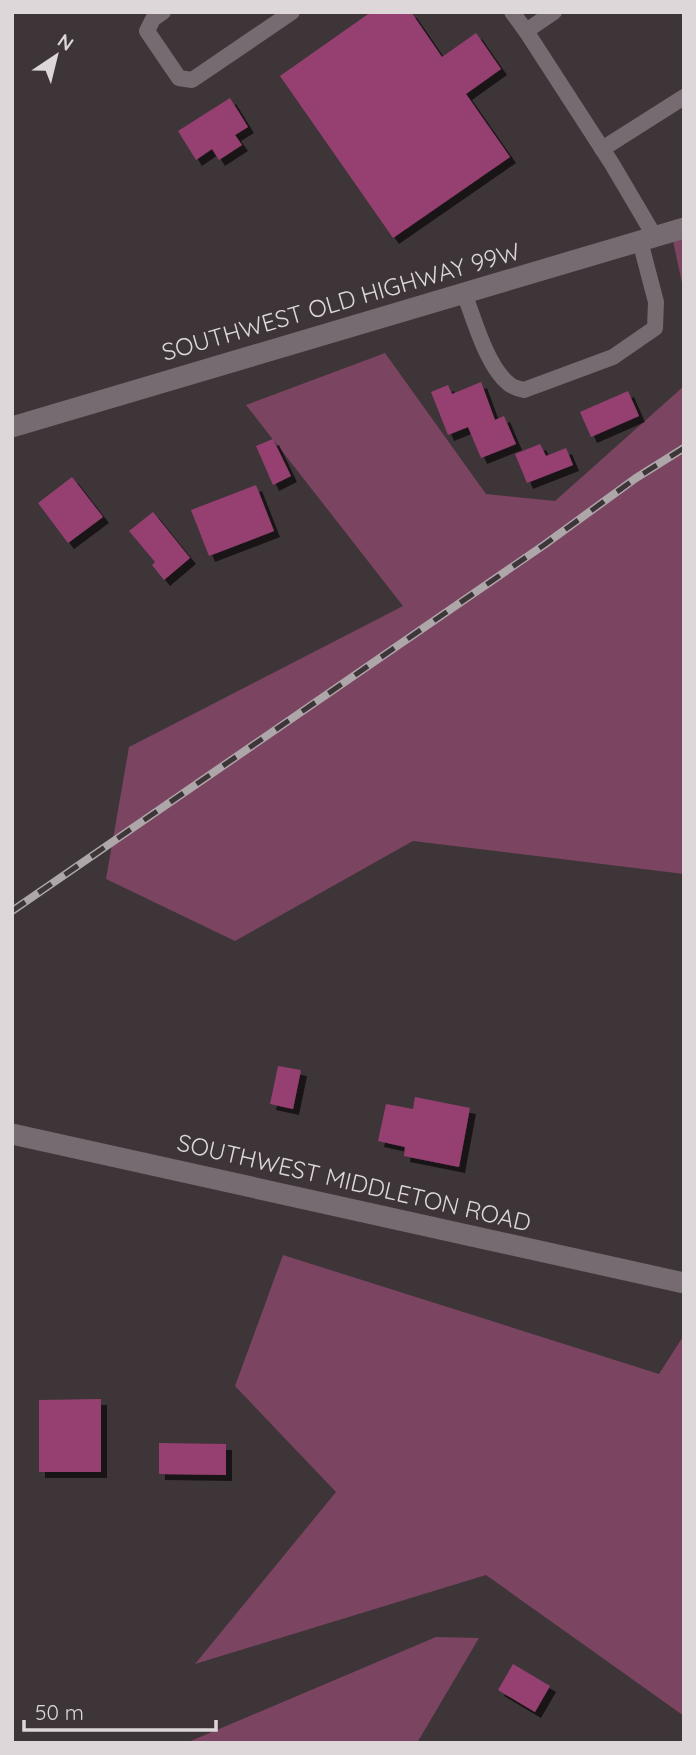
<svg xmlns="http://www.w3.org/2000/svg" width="696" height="1755" font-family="Quicksand,sans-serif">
  <defs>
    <filter id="shadow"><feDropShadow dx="6" dy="6" stdDeviation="0" flood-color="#0009"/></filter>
  </defs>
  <rect width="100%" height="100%" fill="#3e3539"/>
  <g fill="#7b4461">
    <polygon points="684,238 684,292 673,241"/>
    <polygon points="385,353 486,494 555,501 684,386 684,874 413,841 235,941 106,879 129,747 403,606 246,405"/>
    <polygon points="283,1255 659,1374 684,1335 684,1716 486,1575 195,1664 336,1492 235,1386"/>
    <polygon points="436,1637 479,1638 417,1743 186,1743"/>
  </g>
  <g fill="#954070" filter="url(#shadow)">
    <polygon points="371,12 411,12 442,57 476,33 501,69 466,94 510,157 393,238 280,76"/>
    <polygon points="230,98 248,127 235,135 242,145 219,160 212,149 196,160 178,131"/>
    <polygon points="481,382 495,420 504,416 516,444 481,458 468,427 448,435 431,392 448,385 452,394"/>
    <polygon points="628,391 639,416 591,437 580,412"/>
    <polygon points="273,439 291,476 273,485 256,446"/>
    <polygon points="540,444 546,456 566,448 573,465 527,483 515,454"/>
    <polygon points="72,477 103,517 68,543 38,503"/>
    <polygon points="256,485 274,531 209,556 191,510"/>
    <polygon points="153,512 190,558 164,580 152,565 155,562 129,531"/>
    <polygon points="278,1066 301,1070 293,1109 270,1104"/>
    <polygon points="415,1097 470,1108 459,1167 404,1156 405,1147 378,1141 386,1104 413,1109"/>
    <polygon points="101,1399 101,1472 39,1472 39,1400"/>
    <polygon points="159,1443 226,1444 226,1475 159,1474"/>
    <polygon points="513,1664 550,1686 535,1712 498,1690"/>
  </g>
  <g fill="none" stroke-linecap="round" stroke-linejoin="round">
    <g stroke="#756b70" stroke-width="16">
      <polyline points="163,12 153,19 147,31 179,78 192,80 292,12"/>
      <polyline points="512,12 526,31"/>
      <polyline points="554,12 526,31 612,164 655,237"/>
      <polyline points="602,149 684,97"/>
      <path d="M464,293C474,319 487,367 509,384C513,387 519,389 524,390L613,357L655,328L656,302L640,241"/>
    </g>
    <g stroke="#756b70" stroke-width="21">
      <polyline points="12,427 684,228"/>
      <polyline points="12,1134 684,1283"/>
    </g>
    <g stroke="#ada7aa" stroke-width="8">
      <polyline id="rail" points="12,911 544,545 636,478 684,448"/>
    </g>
    <use href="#rail" stroke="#3e3539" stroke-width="5" stroke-dasharray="16" stroke-linecap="butt"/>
  </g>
  <g text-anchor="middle" stroke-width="6" stroke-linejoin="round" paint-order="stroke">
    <g font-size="24" fill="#ddd7da" stroke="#3e3539">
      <text transform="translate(341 302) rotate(-16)" y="8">SOUTHWEST OLD HIGHWAY 99W</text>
      <text transform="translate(354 1183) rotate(13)" y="8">SOUTHWEST MIDDLETON ROAD</text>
    </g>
  </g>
  <rect width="696" height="1755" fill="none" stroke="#ddd7da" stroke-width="28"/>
  <g transform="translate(56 56) rotate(35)" stroke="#3e3539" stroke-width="5" paint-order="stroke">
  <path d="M0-5L12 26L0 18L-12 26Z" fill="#ddd7da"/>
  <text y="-10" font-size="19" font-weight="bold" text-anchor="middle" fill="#ddd7da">N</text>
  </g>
  <path d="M24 1720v10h192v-10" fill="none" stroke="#ddd7da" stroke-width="3.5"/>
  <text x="35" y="1720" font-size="21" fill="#ddd7da" stroke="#3e3539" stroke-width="5" paint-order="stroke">50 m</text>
</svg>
